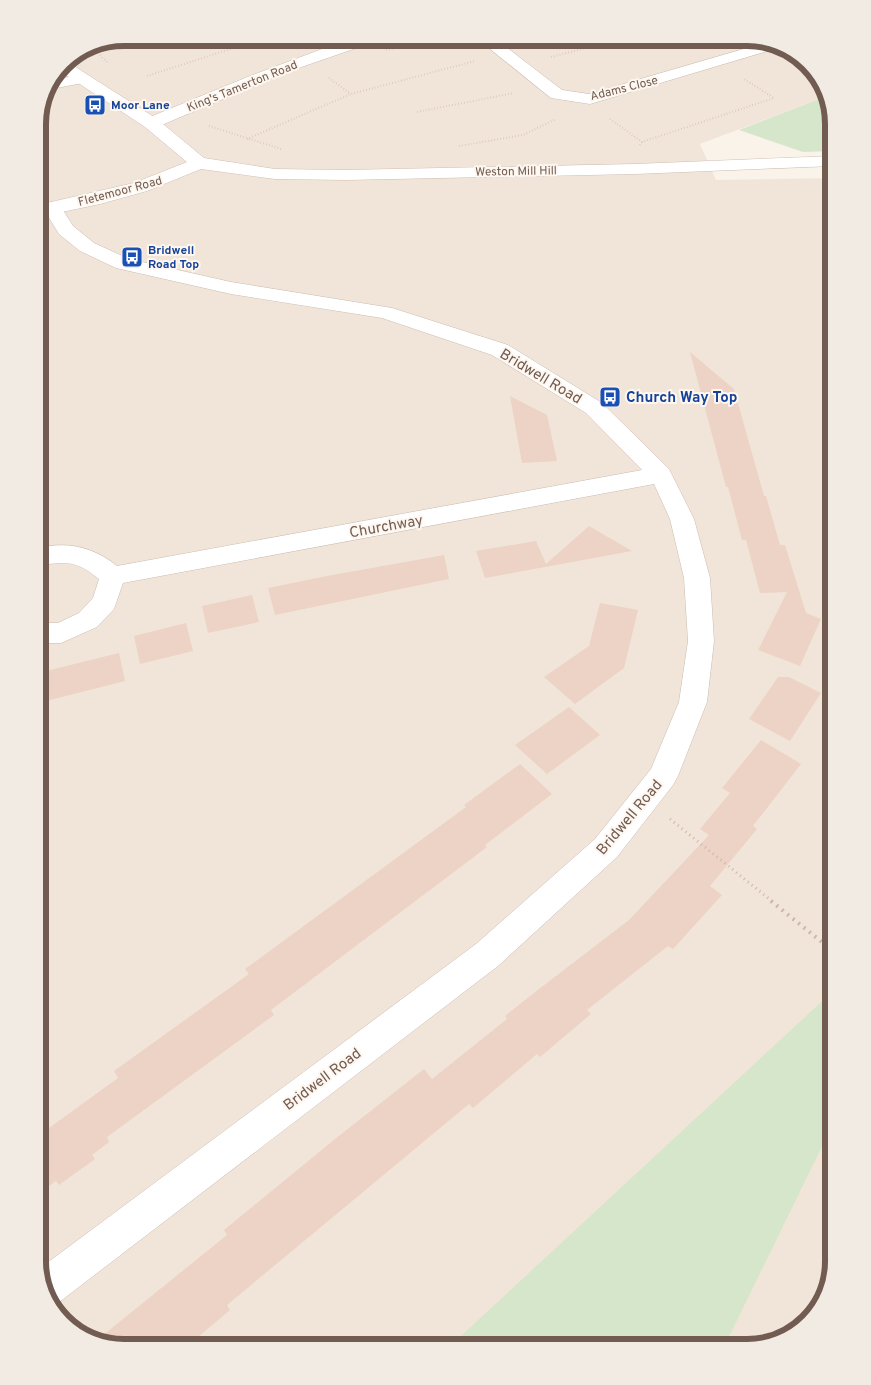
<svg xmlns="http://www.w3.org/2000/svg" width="871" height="1385" font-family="Overpass,sans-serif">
  <rect width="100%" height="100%" fill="#faf3ea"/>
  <polygon fill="#f1e5d9" points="753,38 795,52 824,86 827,96 700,144 716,180 833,178 833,1261 822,1304 785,1338 747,1347 119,1347 76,1333 47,1299 38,1261 38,119 63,63 91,44"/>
  <g fill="#d6e6ca">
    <polygon points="827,96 833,124 833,151 803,152 739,130"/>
    <polygon points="833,991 833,1124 724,1347 449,1347"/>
  </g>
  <g fill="#ecd3c5">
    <polygon points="690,352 734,389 764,496 766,496 780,545 785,545 806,613 821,619 800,666 758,650 787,592 760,593 746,540 742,540 728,487 726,487"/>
    <polygon points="510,396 547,415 557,461 522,463"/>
    <polygon points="589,526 632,551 485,578 476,551 536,541 546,564"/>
    <polygon points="444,555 449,579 275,615 268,588 327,576"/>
    <polygon points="252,595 259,622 208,633 202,606"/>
    <polygon points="600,603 638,610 624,668 575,704 544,677 589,646"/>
    <polygon points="186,623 193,651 140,664 134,636"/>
    <polygon points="119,653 125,681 38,703 38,673"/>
    <polygon points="778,677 789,677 821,693 790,741 749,719"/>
    <polygon points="569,707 600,735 547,774 515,745"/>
    <polygon points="761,740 801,764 753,826 757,829 710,886 722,895 673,949 668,946 587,1010 591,1014 540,1057 537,1054 473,1108 469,1104 227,1305 230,1310 186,1347 119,1347 97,1340 227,1235 224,1230 335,1139 424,1069 432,1079 507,1019 505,1016 539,989 629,920 709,835 700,829 730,793 722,788"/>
    <polygon points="520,764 552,794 485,845 487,847 271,1010 274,1015 107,1137 109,1142 92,1155 95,1159 59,1185 56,1181 38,1194 38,1136 118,1078 114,1071 249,974 245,969 466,807 464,805"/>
  </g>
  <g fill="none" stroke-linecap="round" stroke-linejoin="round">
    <g stroke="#cbbbb1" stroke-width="1">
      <g id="street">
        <polygon points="479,40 497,40 562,90 589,94 767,42 781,47 590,104 551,98"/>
        <polygon points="370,41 368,44 287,72 157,127 151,128 145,127 142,123 145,119 250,76 330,46 344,42"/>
        <polygon points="82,74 88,76 90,79 88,82 51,89 55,80"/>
        <path d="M52,202L59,204L73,226L94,243L129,259L231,282L392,308L508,345L602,403L669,469L694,519L710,578L714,641L707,702L678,776L673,785L617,857L498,966L58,1303L52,1305L47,1299L39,1269L476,944L595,839L651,769L679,702L688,641L684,578L670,519L654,484L123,583L114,609L97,627L61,643H38V623H58L79,613L93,598L99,579C77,560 64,561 38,566V548C67,541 94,547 117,566L642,470L586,413L492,355L382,318L231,294L116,268L80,251L59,234L43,208L45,204Z"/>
      </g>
    </g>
    <g stroke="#cfbdb2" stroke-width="1">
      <polygon id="secondary" points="66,61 157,119 204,158 275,169 346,170 635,164 833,156 833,166 635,174 346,180 275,179 201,169 147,191 100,204 38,217 38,205 134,183 187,162 145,127 60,71"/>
    </g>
    <g stroke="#d1b6a8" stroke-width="2" stroke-dasharray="0.5 2.5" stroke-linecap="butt">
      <polyline points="682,38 691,44"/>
      <polyline points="89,45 107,62"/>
      <polyline points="386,50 427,41"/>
      <polyline points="551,57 620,39"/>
      <polyline points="147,76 252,42"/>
      <polyline points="329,78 351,94"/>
      <polyline points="417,112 514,93"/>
      <polyline points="610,119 642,142"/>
      <polyline points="209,126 281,149"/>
      <polyline points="247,139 351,94 475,61"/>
      <polyline points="640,145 642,142 774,98 744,79"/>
      <polyline points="459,146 523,135 556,119"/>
    </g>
    <polyline stroke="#d1b6a8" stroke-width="3" stroke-dasharray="1 4" stroke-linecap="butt" points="670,819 773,902"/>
    <polyline stroke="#d1b6a8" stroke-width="4" stroke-dasharray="2 5" stroke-linecap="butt" points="771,901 833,951"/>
    <use href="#street" fill="#fff" fill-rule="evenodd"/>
    <use href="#secondary" fill="#fff" fill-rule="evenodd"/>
  </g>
  <defs>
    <g id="bus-square" transform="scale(1.125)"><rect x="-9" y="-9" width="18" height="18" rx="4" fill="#1a4fb4" stroke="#fdf7f0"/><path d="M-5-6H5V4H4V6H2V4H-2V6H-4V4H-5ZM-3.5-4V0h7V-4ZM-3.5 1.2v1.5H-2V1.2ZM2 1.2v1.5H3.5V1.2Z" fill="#fff"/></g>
  </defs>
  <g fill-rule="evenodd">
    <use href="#bus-square" x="95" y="105"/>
    <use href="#bus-square" x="132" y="257"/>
    <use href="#bus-square" x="610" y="397"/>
  </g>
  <g text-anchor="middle" stroke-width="4" stroke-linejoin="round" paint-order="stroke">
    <g font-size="12" fill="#725b50" stroke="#fdf7f0">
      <text transform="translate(242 86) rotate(-22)" y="4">King's Tamerton Road</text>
      <text transform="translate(624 88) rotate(-14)" y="4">Adams Close</text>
      <text transform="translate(516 171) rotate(-1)" y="4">Weston Mill Hill</text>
      <text transform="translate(120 191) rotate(-15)" y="4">Fletemoor Road</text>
    </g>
    <g font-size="12" font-weight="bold" fill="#164399" stroke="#fdf7f0" text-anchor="start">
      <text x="111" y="109">Moor Lane</text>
      <text x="148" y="254">Bridwell<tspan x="148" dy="14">Road Top</tspan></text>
    </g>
    <g font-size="15" fill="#725b50" stroke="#fdf7f0">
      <text transform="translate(541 376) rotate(31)" y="5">Bridwell Road</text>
      <text transform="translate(386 526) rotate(-10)" y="5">Churchway</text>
      <text transform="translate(629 817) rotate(-50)" y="5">Bridwell Road</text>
      <text transform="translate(322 1079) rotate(-37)" y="5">Bridwell Road</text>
    </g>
    <g font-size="15" font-weight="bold" fill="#164399" stroke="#fdf7f0" text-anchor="start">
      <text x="626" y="402">Church Way Top</text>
    </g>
  </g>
  <path d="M0 0H871V1385H0ZM124 46H747A78 78 0 0 1 825 124V1261A78 78 0 0 1 747 1339H124A78 78 0 0 1 46 1261V124A78 78 0 0 1 124 46Z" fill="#f2ebe3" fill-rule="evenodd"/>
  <path fill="none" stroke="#725b50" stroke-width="6" d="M124 46H747A78 78 0 0 1 825 124V1261A78 78 0 0 1 747 1339H124A78 78 0 0 1 46 1261V124A78 78 0 0 1 124 46Z"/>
</svg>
